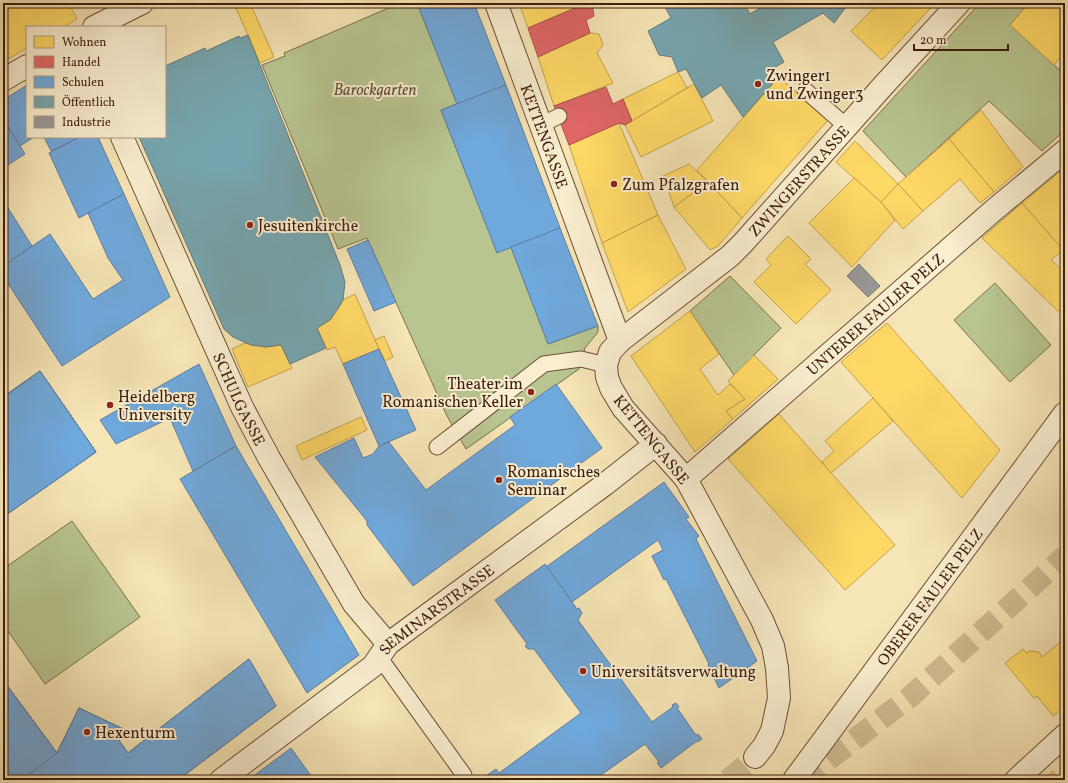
<svg xmlns="http://www.w3.org/2000/svg" width="1068" height="783" font-family="Vollkorn,serif">
  <rect width="100%" height="100%" fill="#f6e5b6"/>
  <filter id="stains"><feTurbulence type="fractalNoise" baseFrequency=".005" numOctaves="4"/><feColorMatrix values="0 0 0 0 .2 0 0 0 0 .09 0 0 0 0 .02 0 0 0 .5 -.17"/></filter>
  <radialGradient id="worn" r=".72"><stop offset=".6" stop-color="#630" stop-opacity="0"/><stop offset="1" stop-color="#630" stop-opacity=".3"/></radialGradient>
  <g fill="#b8c591" stroke="#7b704e">
    <polygon points="400,3 417,3 457,104 441,110 497,252 511,247 548,344 598,326 598,332 585,348 579,369 466,449 447,416 367,238 338,249 262,65 285,56 284,53"/>
    <polygon points="980,3 1029,3 1010,25 1065,75 1065,130 1042,151 989,101 906,177 863,131"/>
    <polygon points="730,276 781,328 734,375 690,311"/>
    <polygon points="995,283 1051,345 1010,382 954,320"/>
    <polygon points="72,521 140,617 45,684 3,624 3,569"/>
  </g>
  <g fill="#ffd966" stroke="#c5a04b">
    <polygon points="3,3 69,3 77,19 64,27 27,27 27,48 3,62"/>
    <polygon points="248,3 250,3 274,57 260,63 236,8"/>
    <polygon points="519,3 587,3 528,28"/>
    <polygon points="879,3 935,3 882,60 851,31"/>
    <polygon points="1029,3 1065,3 1065,52 1054,65 1010,25"/>
    <polygon points="590,33 599,34 603,45 597,53 613,83 554,106 538,57"/>
    <polygon points="678,72 687,88 632,121 623,99"/>
    <polygon points="779,77 828,120 742,218 697,170"/>
    <polygon points="694,84 713,121 641,157 625,125"/>
    <polygon points="981,110 1023,167 994,192 949,139"/>
    <polygon points="619,123 658,215 602,243 569,145"/>
    <polygon points="949,139 994,192 980,203 960,179 923,211 898,184"/>
    <polygon points="855,141 898,184 881,202 836,162"/>
    <polygon points="689,164 708,182 674,207 663,176"/>
    <polygon points="1064,168 1065,249 1063,250 1022,203"/>
    <polygon points="854,178 881,202 895,220 852,267 809,223"/>
    <polygon points="708,182 742,218 718,246 710,250 674,207"/>
    <polygon points="898,184 923,211 903,229 881,202"/>
    <polygon points="1022,203 1063,250 1051,260 1065,273 1065,318 982,238"/>
    <polygon points="658,215 686,269 628,312 602,243"/>
    <polygon points="788,236 811,259 805,264 831,290 796,324 754,282 771,265 766,259"/>
    <polygon points="355,294 379,349 343,364 335,347 327,350 317,328 330,320 343,300"/>
    <polygon points="690,311 719,354 700,369 718,395 730,384 745,399 726,411 733,419 695,452 631,356"/>
    <polygon points="887,323 1000,450 962,498 841,362"/>
    <polygon points="384,336 393,357 385,361 375,340"/>
    <polygon points="245,343 266,347 281,345 292,368 248,387 232,349"/>
    <polygon points="754,355 778,379 733,419 726,411 745,399 728,381"/>
    <polygon points="873,398 893,421 831,473 822,462 834,451 825,441"/>
    <polygon points="779,414 895,545 845,590 728,459"/>
    <polygon points="361,417 367,430 302,460 296,446"/>
    <polygon points="1065,624 1065,707 1053,716 1037,696 1034,698 1005,663 1023,649 1027,653 1029,651 1039,652 1042,657 1064,639 1060,635 1062,626"/>
    <polygon points="1053,771 1058,780 1043,780"/>
  </g>
  <g fill="#e06666" stroke="#af504b">
    <polygon points="587,3 592,3 594,16 586,20 590,33 538,57 528,28"/>
    <polygon points="606,87 613,104 623,99 632,121 625,125 619,123 569,145 554,106"/>
  </g>
  <g fill="#6fa8dc" stroke="#607e9e">
    <polygon points="417,3 474,3 506,85 457,104"/>
    <polygon points="27,85 27,137 34,137 20,146 3,119 3,100"/>
    <polygon points="506,85 560,228 497,253 441,110"/>
    <polygon points="3,119 25,154 3,168"/>
    <polygon points="44,137 80,137 51,151"/>
    <polygon points="80,137 98,137 124,194 79,218 49,153"/>
    <polygon points="124,194 170,297 62,366 3,276 3,266 50,234 93,299 123,280 108,258 88,213"/>
    <polygon points="3,200 32,246 3,266"/>
    <polygon points="560,228 598,326 548,344 511,247"/>
    <polygon points="368,240 396,302 374,311 347,249"/>
    <polygon points="379,349 416,430 379,446 343,364"/>
    <polygon points="199,364 236,446 193,471 170,418 116,444 100,420"/>
    <polygon points="40,371 96,452 3,517 3,397"/>
    <polygon points="40,371 96,452 3,517 3,397"/>
    <polygon points="40,371 96,452 3,517 3,397"/>
    <polygon points="40,371 96,452 3,517 3,398"/>
    <polygon points="556,384 602,448 413,586 367,525 367,521 315,457 354,438 363,458 373,454 379,446 389,442 426,490 515,425 510,417"/>
    <polygon points="236,446 359,655 307,693 180,479"/>
    <polygon points="664,482 689,517 686,519 699,536 696,539 757,661 719,688 708,665 709,664 666,579 664,580 652,556 663,550 658,540 572,602 546,567"/>
    <polygon points="545,564 577,609 579,608 582,613 578,620 652,722 673,707 672,705 676,703 679,707 677,708 696,735 698,734 702,739 697,742 697,741 661,768 657,763 659,762 645,744 594,780 480,780 496,769 499,773 581,713 534,649 528,649 525,646 527,644 495,600"/>
    <polygon points="249,659 276,706 178,780 79,780 75,774 68,780 3,780 3,680 57,753 79,708 123,729 118,739 128,753"/>
    <polygon points="249,659 276,706 178,780 79,780 75,774 68,780 3,780 3,680 57,753 79,708 123,729 118,739 128,753"/>
    <polygon points="249,659 276,706 178,780 3,780 3,680 57,753 79,708 123,729 118,739 128,753"/>
    <polygon points="3,680 57,753 22,780 3,780"/>
    <polygon points="291,748 314,780 248,780"/>
  </g>
  <g fill="#76a5af" stroke="#657c7e">
    <polygon points="234,3 248,3 236,8"/>
    <polygon points="663,3 744,3 750,14 768,3 849,3 834,23 823,13 773,42 784,62 766,73 772,84 743,117 721,85 702,98 686,69 678,72 672,57 659,55 648,31 671,18"/>
    <polygon points="248,35 340,265 345,282 343,300 339,307 330,320 317,328 326,348 290,364 281,345 266,347 251,345 233,337 224,329 139,137 165,137 165,66 205,48 206,51 239,36 240,38"/>
  </g>
  <polygon fill="#999" stroke="#7e746f" points="859,264 880,286 868,297 847,276"/>
  <g fill="none" stroke-linecap="round" stroke-linejoin="round">
    <polyline stroke="#d1bd94" stroke-width="22" stroke-dasharray="22 11" stroke-linecap="butt" points="728,780 755,757"/>
    <polyline stroke="#d1bd94" stroke-width="22" stroke-dasharray="22 11" stroke-linecap="butt" points="802,780 911,696 1065,556"/>
    <g stroke="#6c4e36" stroke-width="17">
      <g id="service">
        <polyline points="805,90 846,126"/>
        <polyline points="541,125 559,116"/>
        <polyline points="437,447 544,364 581,359 606,365"/>
        <polyline points="380,658 464,775"/>
      </g>
    </g>
    <g stroke="#6c4e36" stroke-width="24">
      <g id="pedestrian">
        <path id="s1" d="M496,3L620,341"/>
        <polyline points="94,27 142,3"/>
        <polyline points="3,80 27,66"/>
        <path id="s2" d="M122,137L242,407L269,458L354,604L388,644"/>
        <path id="s3" d="M686,479L994,210L1065,151"/>
        <path id="s4" d="M221,780L373,666L388,644L604,485L656,444"/>
      </g>
    </g>
    <g stroke="#6c4e36" stroke-width="24">
      <g id="minor">
        <path id="s5" d="M755,757L764,746L772,731L779,698L777,668L773,646L762,620L686,479L623,408L611,388L607,377L606,365L610,352L620,341L730,256L743,243L882,87L959,3"/>
        <path id="s6" d="M794,780L1065,413"/>
        <polyline points="1016,780 1065,735"/>
      </g>
    </g>
    <use href="#service" stroke="#f9eed0" stroke-width="15"/>
    <use href="#pedestrian" stroke="#f9eed0" stroke-width="22"/>
    <use href="#minor" stroke="#f9eed0" stroke-width="22"/>
  </g>
  <g fill="#8f2418" stroke="#f9eed0" stroke-width="1.5">
    <circle cx="758" cy="84" r="4"/>
    <circle cx="614" cy="184" r="4"/>
    <circle cx="250" cy="225" r="4"/>
    <circle cx="531" cy="392" r="4"/>
    <circle cx="110" cy="405" r="4"/>
    <circle cx="499" cy="480" r="4"/>
    <circle cx="583" cy="671" r="4"/>
    <circle cx="87" cy="732" r="4"/>
  </g>
  <g text-anchor="middle" stroke-width="4" stroke-linejoin="round" paint-order="stroke">
    <g font-size="16" fill="#3e1c0c" stroke="#f9eed0" text-anchor="start">
      <text x="766" y="81">Zwinger1<tspan x="766" dy="18">und Zwinger3</tspan></text>
      <text x="622" y="190">Zum Pfalzgrafen</text>
      <text x="258" y="231">Jesuitenkirche</text>
      <text x="523" y="389" text-anchor="end">Theater im<tspan x="523" dy="18">Romanischen Keller</tspan></text>
      <text x="118" y="402">Heidelberg<tspan x="118" dy="18">University</tspan></text>
      <text x="507" y="477">Romanisches<tspan x="507" dy="18">Seminar</tspan></text>
      <text x="591" y="677">Universitätsverwaltung</text>
      <text x="95" y="738">Hexenturm</text>
    </g>
    <g font-size="16" font-style="italic" fill="#634f34" stroke="#f9eed0">
      <text x="375" y="95">Barockgarten</text>
    </g>
    <g font-size="16" fill="#3e1c0c" stroke="#f9eed0">
      <text dy="6" stroke="none"><textPath href="#s1" startOffset="142">KETTENGASSE</textPath></text>
      <text dy="6" stroke="none"><textPath href="#s5" startOffset="717">ZWINGERSTRASSE</textPath></text>
      <text dy="6" stroke="none"><textPath href="#s3" startOffset="251">UNTERER FAULER PELZ</textPath></text>
      <text dy="6" stroke="none"><textPath href="#s2" startOffset="287">SCHULGASSE</textPath></text>
      <text transform="translate(652 439) rotate(51)" y="6">KETTENGASSE</text>
      <text dy="6" stroke="none"><textPath href="#s6" startOffset="228">OBERER FAULER PELZ</textPath></text>
      <text dy="6" stroke="none"><textPath href="#s4" startOffset="276">SEMINARSTRASSE</textPath></text>
    </g>
  </g>
  <rect width="1068" height="783" fill="none" stroke="#f6e5b6" stroke-width="16"/>
  <rect x="4" y="4" width="1060" height="775" fill="none" stroke="#3e1c0c" stroke-width="2"/>
  <rect x="8" y="8" width="1052" height="767" fill="none" stroke="#3e1c0c"/>
  <rect x="26" y="26" width="140" height="112" fill="#f9eed0" stroke="#ae9a82"/>
  <rect x="34" y="36" width="20" height="12" fill="#ffd966" stroke="#ae9a82"/>
  <text x="62" y="46" font-size="12" fill="#3e1c0c">Wohnen</text>
  <rect x="34" y="56" width="20" height="12" fill="#e06666" stroke="#ae9a82"/>
  <text x="62" y="66" font-size="12" fill="#3e1c0c">Handel</text>
  <rect x="34" y="76" width="20" height="12" fill="#6fa8dc" stroke="#ae9a82"/>
  <text x="62" y="86" font-size="12" fill="#3e1c0c">Schulen</text>
  <rect x="34" y="96" width="20" height="12" fill="#76a5af" stroke="#ae9a82"/>
  <text x="62" y="106" font-size="12" fill="#3e1c0c">Öffentlich</text>
  <rect x="34" y="116" width="20" height="12" fill="#999999" stroke="#ae9a82"/>
  <text x="62" y="126" font-size="12" fill="#3e1c0c">Industrie</text>
  <path d="M914 44v6h94v-6" fill="none" stroke="#3e1c0c" stroke-width="2"/>
  <text x="920" y="44" font-size="12" fill="#3e1c0c" stroke="#f9eed0" stroke-width="3" paint-order="stroke">20 m</text>
  <rect width="100%" height="100%" filter="url(#stains)"/>
  <rect width="100%" height="100%" fill="url(#worn)"/>
</svg>
